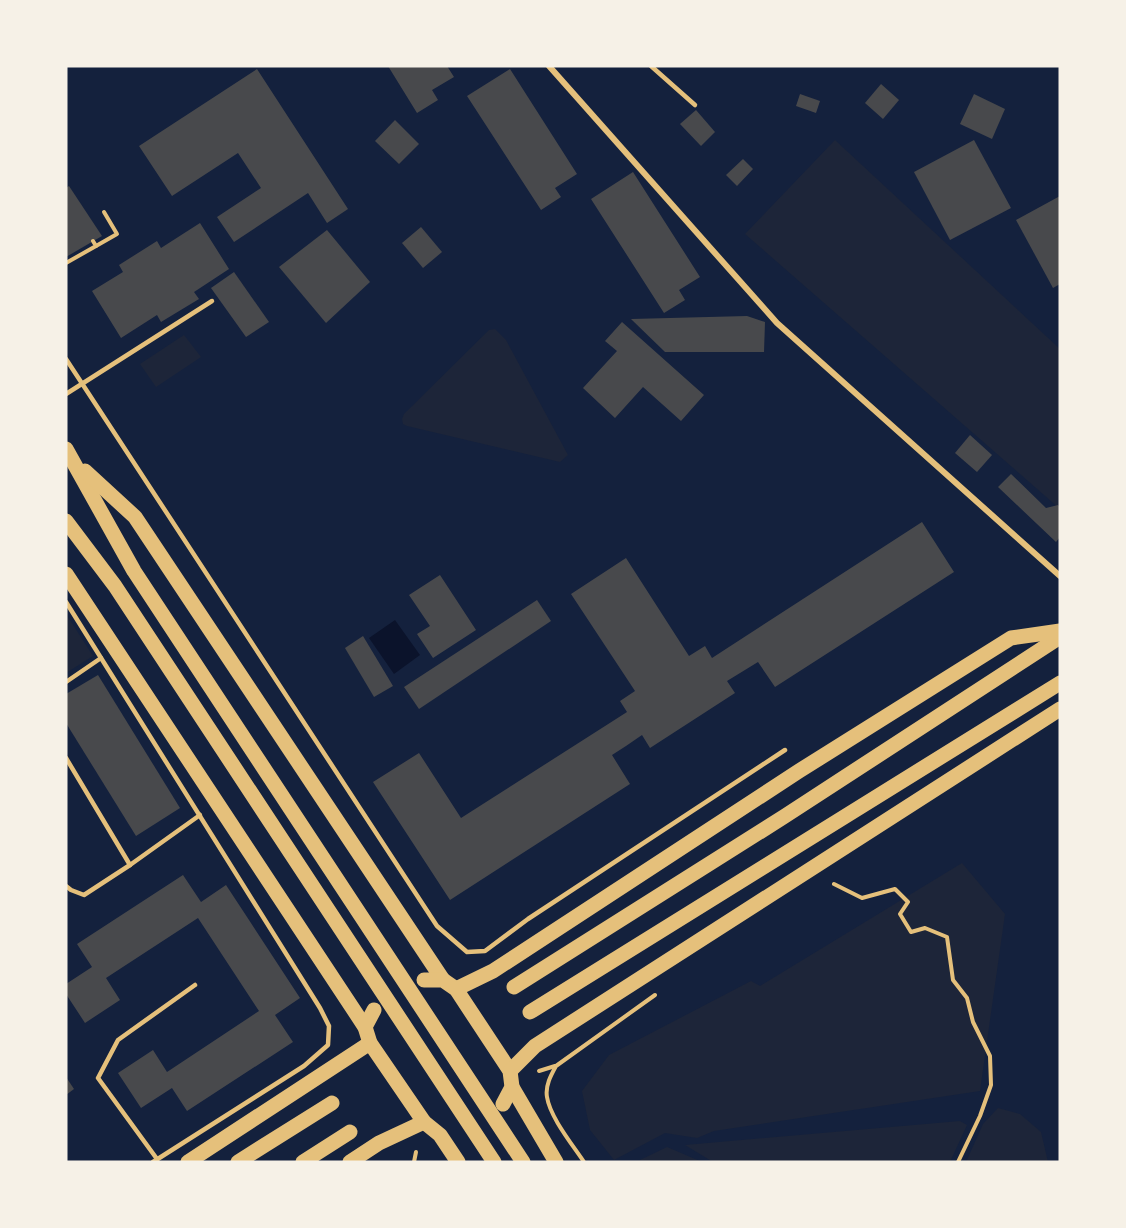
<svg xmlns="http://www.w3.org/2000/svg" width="1126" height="1228" font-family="Poppins,sans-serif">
  <rect width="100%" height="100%" fill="#14213d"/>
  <g fill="#1d2539">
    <polygon points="835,140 1060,349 1060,509 745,234"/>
    <polygon points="495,329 506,340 568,455 560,462 407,426 403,424 402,419 404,414 489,330"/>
    <polygon points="184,335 201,357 156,387 140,364"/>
    <polygon points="66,614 93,656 66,673"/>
    <polygon points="962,863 1005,914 980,1091 714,1131 697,1138 665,1133 614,1160 590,1130 582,1091 609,1055 751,981 760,986"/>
    <polygon points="998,1108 1020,1114 1041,1132 1048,1162 966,1162 983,1124"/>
    <polygon points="960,1121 967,1125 950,1162 713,1162 685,1145"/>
    <polygon points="667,1147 702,1162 641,1162 640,1160"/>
  </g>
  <polygon fill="#0b132b" points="395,620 420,655 394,674 369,638"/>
  <g fill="#48494c">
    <polygon points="388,66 447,66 454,77 432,90 438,100 417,113"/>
    <polygon points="257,69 348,209 327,223 308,193 234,242 217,217 261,188 238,153 172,196 139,146"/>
    <polygon points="510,69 577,174 555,188 561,197 541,210 467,96"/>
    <polygon points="881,84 899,100 883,119 865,103"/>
    <polygon points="800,94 820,101 816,113 796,106"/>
    <polygon points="974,94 1005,109 992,139 960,124"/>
    <polygon points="696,110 715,132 701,146 680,124"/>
    <polygon points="395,120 419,144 399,164 375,141"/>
    <polygon points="974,140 1011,208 950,240 914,172"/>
    <polygon points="743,159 753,169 737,186 726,175"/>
    <polygon points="633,172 700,277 679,290 685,300 664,313 591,199"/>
    <polygon points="69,186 102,236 66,257 66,188"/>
    <polygon points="1060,196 1060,284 1053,288 1016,220"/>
    <polygon points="200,223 229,269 194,292 199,299 161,322 157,315 121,338 92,291 123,272 119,265 157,241 161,248"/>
    <polygon points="421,227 442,252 423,268 402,243"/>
    <polygon points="327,230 370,282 326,323 279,267"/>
    <polygon points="234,272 269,322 246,337 211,288"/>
    <polygon points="747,316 765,322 764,352 665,352 631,319"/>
    <polygon points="622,322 704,395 681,421 643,387 615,418 583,388 617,351 605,341"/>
    <polygon points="970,435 992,455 977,472 955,453"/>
    <polygon points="1011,474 1046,508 1058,505 1060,507 1060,537 1056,542 998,487"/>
    <polygon points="922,522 954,572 775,687 758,662 727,681 735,693 650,748 642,735 626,746 612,755 630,784 450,900 373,782 419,753 461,818 627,712 620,701 635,691 571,594 626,558 689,656 705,646 712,658"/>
    <polygon points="440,575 476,630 433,658 417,634 430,626 409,595"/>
    <polygon points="537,600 551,621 419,709 404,687"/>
    <polygon points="363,636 393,686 374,697 345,648"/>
    <polygon points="98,675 180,808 136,836 66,723 66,694"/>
    <polygon points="183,875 201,902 226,885 249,920 300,998 275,1015 293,1042 187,1111 172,1088 141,1108 118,1073 153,1050 167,1072 259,1011 198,918 106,978 120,1000 85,1023 66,994 66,984 92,967 77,944"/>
    <polygon points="66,1077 74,1089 66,1095"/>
  </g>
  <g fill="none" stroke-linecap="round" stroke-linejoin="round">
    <g stroke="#e5c07b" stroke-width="4">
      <polyline points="96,246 117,234 104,212"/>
      <polyline points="66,263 96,246 93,241"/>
      <polyline points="834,884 862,898 895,889 908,902 900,914 911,932 925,928 947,937 953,980 967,998 973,1022 990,1056 991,1085 980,1116 958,1162"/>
      <polyline points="539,1071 555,1066"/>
      <polyline points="414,1162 416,1152"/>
      <path d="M584,1162C572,1144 550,1117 547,1097C545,1086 551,1075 556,1066L655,995"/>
    </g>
    <g stroke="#e5c07b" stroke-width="4.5">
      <polyline points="651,66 695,105"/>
      <polyline points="66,359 437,926 467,952 485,951 528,919 785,750"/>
      <polyline points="66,394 212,301"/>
      <polyline points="66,602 320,1008 329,1026 328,1045 304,1066 153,1162"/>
      <polyline points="66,682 101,658"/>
      <polyline points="66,758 130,865 84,895 71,890 66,886"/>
      <polyline points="130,865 200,815"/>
      <polyline points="157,1159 98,1078 118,1040 195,985"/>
    </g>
    <polyline stroke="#e5c07b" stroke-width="6" points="549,66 777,323 1060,576"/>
    <g stroke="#e5c07b" stroke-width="15">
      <polyline points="66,449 134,571 523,1162"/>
      <polyline points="85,471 135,517 443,980"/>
      <polyline points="66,521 115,586 494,1162"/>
      <polyline points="66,574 365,1027 370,1043 424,1122 440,1135 458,1162"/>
      <polyline points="424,980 443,980 456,989 510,1071 512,1087 503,1104"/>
      <polyline points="514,987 785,816 1060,637"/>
      <polyline points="456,989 493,971 799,771 1011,638 1060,631"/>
      <polyline points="530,1012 1060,683"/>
      <polyline points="365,1027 374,1010"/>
      <polyline points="510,1071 535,1046 1060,709"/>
      <polyline points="512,1087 556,1162"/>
      <polyline points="188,1162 370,1043"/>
      <polyline points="238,1162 332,1103"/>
      <polyline points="303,1162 350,1132"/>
      <polyline points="350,1162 379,1143 424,1122"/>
    </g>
  </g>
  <rect width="1126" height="1228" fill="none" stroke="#f6f1e7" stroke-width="135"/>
</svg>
